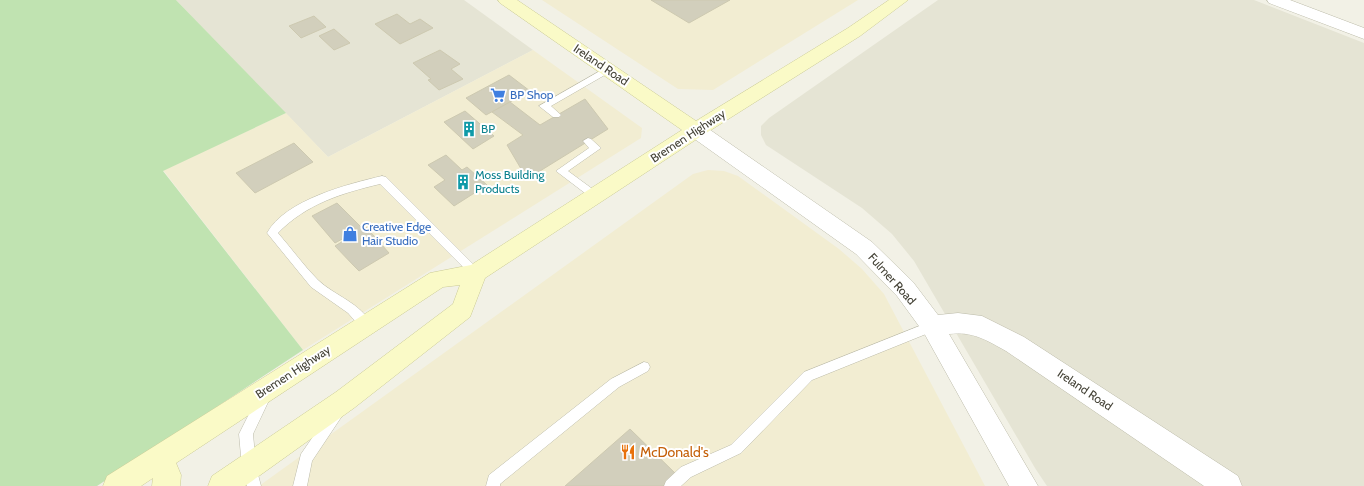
<svg xmlns="http://www.w3.org/2000/svg" width="1364" height="486" font-family="Cabin,sans-serif">
  <rect width="100%" height="100%" fill="#f2f1e6"/>
  <g fill="#e5e4d4">
    <polygon points="176,0 464,0 533,50 328,157"/>
    <polygon points="938,0 1254,0 1364,43 1364,486 1047,486 1035,468 914,261 892,234 862,208 766,145 761,135 761,126 769,118"/>
  </g>
  <g fill="#f2edd2">
    <polygon points="542,0 858,0 713,90 678,89"/>
    <polygon points="533,50 642,128 641,138 303,350 163,170 286,113 328,157"/>
    <polygon points="708,170 724,171 738,176 839,249 862,269 884,294 985,486 259,486 693,174"/>
  </g>
  <polygon fill="#c0e3b1" points="0,0 176,0 286,113 163,171 303,350 97,486 0,486"/>
  <g fill="#d2cfbc" stroke="#cdc9b0">
    <polygon points="651,0 730,0 689,23"/>
    <polygon points="397,14 410,24 420,19 433,28 400,44 375,24"/>
    <polygon points="314,16 326,27 301,38 289,26"/>
    <polygon points="334,29 350,43 334,50 319,36"/>
    <polygon points="440,50 460,64 451,69 463,79 439,90 428,80 431,79 413,63"/>
    <polygon points="509,75 530,91 486,115 466,98"/>
    <polygon points="585,99 608,129 527,179 507,145 523,135 492,112 510,102 540,125"/>
    <polygon points="465,111 494,136 473,149 444,122"/>
    <polygon points="294,143 313,162 255,193 236,173"/>
    <polygon points="446,155 462,170 467,167 487,185 454,206 434,187 445,180 428,165"/>
    <polygon points="337,203 363,229 366,227 389,253 359,271 354,266 335,246 345,240 344,238 335,243 312,216"/>
    <polygon points="630,429 677,475 665,486 565,486"/>
  </g>
  <g fill="none" stroke-linecap="round" stroke-linejoin="round">
    <g stroke="#bcbba9" stroke-width="1">
      <g id="service">
        <polygon points="607,67 610,68 610,72 551,106 561,115 559,117 553,117 539,106"/>
        <polygon points="588,138 591,139 601,148 568,171 598,193 599,196 598,199 594,200 556,171 589,148 583,141"/>
        <path d="M382,176L386,177L482,273L480,276H472L380,184C342,193 306,204 278,233C292,249 304,266 318,280C335,296 361,303 372,325L370,329L366,330L362,329L348,313L311,287L267,233C285,200 348,184 382,176Z"/>
        <polygon points="932,321 936,322 938,326 936,330 812,380 741,453 691,477 681,486 664,486 666,481 681,467 731,445 804,372"/>
        <polygon points="644,362 648,363 650,367 648,371 619,387 500,484 500,486 486,486 489,475 611,379"/>
        <polygon points="265,390 270,392 271,396 253,434 256,467 261,486 247,486 242,467 239,434 260,392"/>
        <polygon points="335,410 340,412 342,416 312,461 307,486 293,486 301,454 330,412"/>
      </g>
    </g>
    <g stroke="#bcbba9" stroke-width="1">
      <g id="minor">
        <polygon points="1267,0 1290,0 1364,28 1364,39 1269,3"/>
        <path d="M696,124L703,125L872,242L913,282L938,315L958,313L982,316L1024,337L1238,476L1242,486H1204L1006,351C986,340 973,331 949,334L1038,486H1009L924,333L897,296L856,254L689,135L686,130L689,125Z"/>
      </g>
    </g>
    <g stroke="#cbcb96" stroke-width="1">
      <polygon id="secondary" points="498,0 517,0 696,121 848,28 889,0 908,0 860,36 703,135 485,278 470,317 354,408 245,486 208,486 212,476 336,392 453,304 460,285 443,287 176,463 181,475 180,486 152,486 153,478 141,486 103,486 107,476 430,273 471,265 682,130 500,3"/>
    </g>
    <use href="#service" fill="#fff" fill-rule="evenodd"/>
    <use href="#minor" fill="#fff" fill-rule="evenodd"/>
    <use href="#secondary" fill="#fafac7" fill-rule="evenodd"/>
  </g>
  <defs>
    <g id="supermarket-bare" transform="scale(1.2)"><path d="M-6-5.5h2.5l.6 2H6L4.5 2H-2.5L-4.4-4H-6ZM-1.5 3.2a1.3 1.3 0 1 0 .1 0ZM3 3.2a1.3 1.3 0 1 0 .1 0Z" fill="#3f7fe0" stroke="#fff" stroke-width="2.5" paint-order="stroke"/></g>
    <g id="building-bare" transform="scale(1.2)"><path d="M-4-6H4V6H1V3H-1V6H-4ZM-2.5-4.3h1.7v1.8h-1.7ZM.8-4.3h1.7v1.8H.8ZM-2.5-1h1.7V.8h-1.7ZM.8-1h1.7V.8H.8Z" fill="#0f9aa8" stroke="#fff" stroke-width="2.5" paint-order="stroke"/></g>
    <g id="shop-bare" transform="scale(1.2)"><path d="M-5-2.5h2.3a2.7 3.5 0 0 1 5.4 0H5L5.5 6h-11ZM-1.5-2.5h3a1.5 2.3 0 0 0-3 0Z" fill="#3f7fe0" stroke="#fff" stroke-width="2.5" paint-order="stroke"/></g>
    <g id="restaurant-bare" transform="scale(1.2)"><path d="M-5-6h1v4h1v-4h1v4h1v-4h1v5L-1.5 .5V6h-2V.5L-5-1ZM5-6V6H3V1.5H1.5Q1.5-4 5-6Z" fill="#e8710a" stroke="#fff" stroke-width="2.5" paint-order="stroke"/></g>
  </defs>
  <g fill-rule="evenodd">
    <use href="#supermarket-bare" x="498" y="95"/>
    <use href="#building-bare" x="469" y="129"/>
    <use href="#building-bare" x="463" y="182"/>
    <use href="#shop-bare" x="350" y="234"/>
    <use href="#restaurant-bare" x="628" y="452"/>
  </g>
  <g text-anchor="middle" stroke-width="4" stroke-linejoin="round" paint-order="stroke">
    <g font-size="12" fill="#444236" stroke="#fff">
      <text transform="translate(601 65) rotate(34)" y="4">Ireland Road</text>
      <text transform="translate(688 136) rotate(-33)" y="4">Bremen Highway</text>
      <text transform="translate(892 279) rotate(48)" y="4">Fulmer Road</text>
      <text transform="translate(293 372) rotate(-33)" y="4">Bremen Highway</text>
      <text transform="translate(1085 390) rotate(34)" y="4">Ireland Road</text>
    </g>
    <g font-size="12" fill="#366cbe" stroke="#fff" text-anchor="start">
      <text x="510" y="99">BP Shop</text>
      <text x="362" y="231">Creative Edge<tspan x="362" dy="14">Hair Studio</tspan></text>
    </g>
    <g font-size="12" fill="#0d838f" stroke="#fff" text-anchor="start">
      <text x="481" y="133">BP</text>
      <text x="475" y="179">Moss Building<tspan x="475" dy="14">Products</tspan></text>
    </g>
    <g font-size="14" fill="#c56008" stroke="#fff" text-anchor="start">
      <text x="640" y="457">McDonald's</text>
    </g>
  </g>
</svg>
